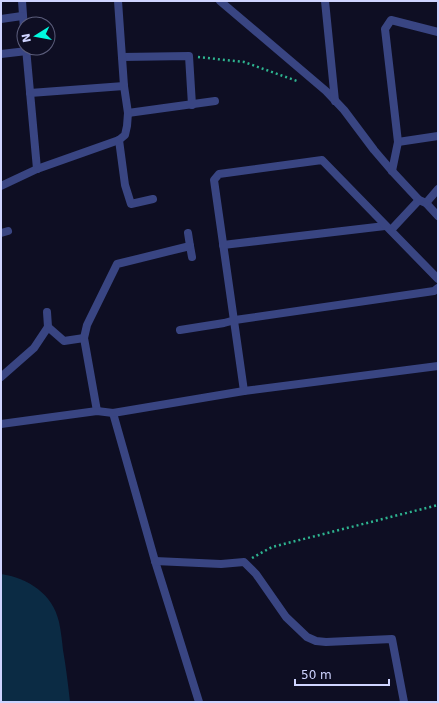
<svg xmlns="http://www.w3.org/2000/svg" width="439" height="703" font-family="'DejaVu Sans',sans-serif">
  <rect width="100%" height="100%" fill="#0e0e23"/>
  <path fill="#0b2b44" d="M1,574C28,578 53,594 59,622C61,631 62,641 63,650C66,667 68,684 70,702H1Z"/>
  <g fill="none" stroke-linecap="round" stroke-linejoin="round">
    <g stroke="#2eb490" stroke-width="2.5" stroke-dasharray="2 3" stroke-linecap="butt">
      <polyline points="198,57 244,62 297,81"/>
      <polyline points="252,558 272,547 438,505"/>
    </g>
    <g stroke="#394582" stroke-width="8">
      <polyline points="22,1 24,29"/>
      <polyline points="220,1 326,91 344,110 374,150 392,171 419,200 426,203 438,216"/>
      <polyline points="325,1 335,101"/>
      <polyline points="1,19 22,16"/>
      <polyline points="26,48 37,169"/>
      <polyline points="1,54 27,51"/>
      <polyline points="122,57 189,56 192,105"/>
      <polyline points="30,93 124,86"/>
      <polyline points="128,113 215,101"/>
      <polyline points="119,140 125,185 131,204 153,199"/>
      <polyline points="398,142 438,136"/>
      <polyline points="392,171 398,142 385,29 391,20 438,32"/>
      <polyline points="1,186 37,169 119,140 125,135 127,126 128,113 124,86 118,1"/>
      <polyline points="426,203 438,189"/>
      <polyline points="391,230 419,200"/>
      <polyline points="1,233 8,231"/>
      <polyline points="223,245 385,226"/>
      <polyline points="190,246 192,257"/>
      <polyline points="47,312 48,327"/>
      <polyline points="180,330 224,323 235,320 434,291 438,288"/>
      <polyline points="1,377 34,348 48,327 64,341 84,338"/>
      <polyline points="244,391 214,180 219,174 322,160 438,279"/>
      <polyline points="97,411 84,338 87,325 117,264 190,246 188,233"/>
      <polyline points="113,413 155,561 199,702"/>
      <polyline points="1,424 97,411 113,413 244,391 438,366"/>
      <polyline points="155,561 221,564 244,562 256,574 286,617 307,637 316,641 326,642 392,639 404,702"/>
    </g>
  </g>
  <rect width="439" height="703" fill="none" stroke="#cfd4ff" stroke-width="4"/>
  <g transform="translate(36 36) rotate(259)"><circle r="19" fill="#0e0e23" stroke="#5b5d7b"/>
  <path d="M0-3L7 15L0 10L-7 15Z" fill="#00fadf"/>
  <text y="-6" font-size="11" font-weight="bold" text-anchor="middle" fill="#cfd4ff">N</text>
  </g>
  <path d="M295 679v6h94v-6" fill="none" stroke="#cfd4ff" stroke-width="2"/>
  <text x="301" y="679" font-size="12" fill="#cfd4ff" stroke="#0e0e23" stroke-width="3" paint-order="stroke">50 m</text>
</svg>
